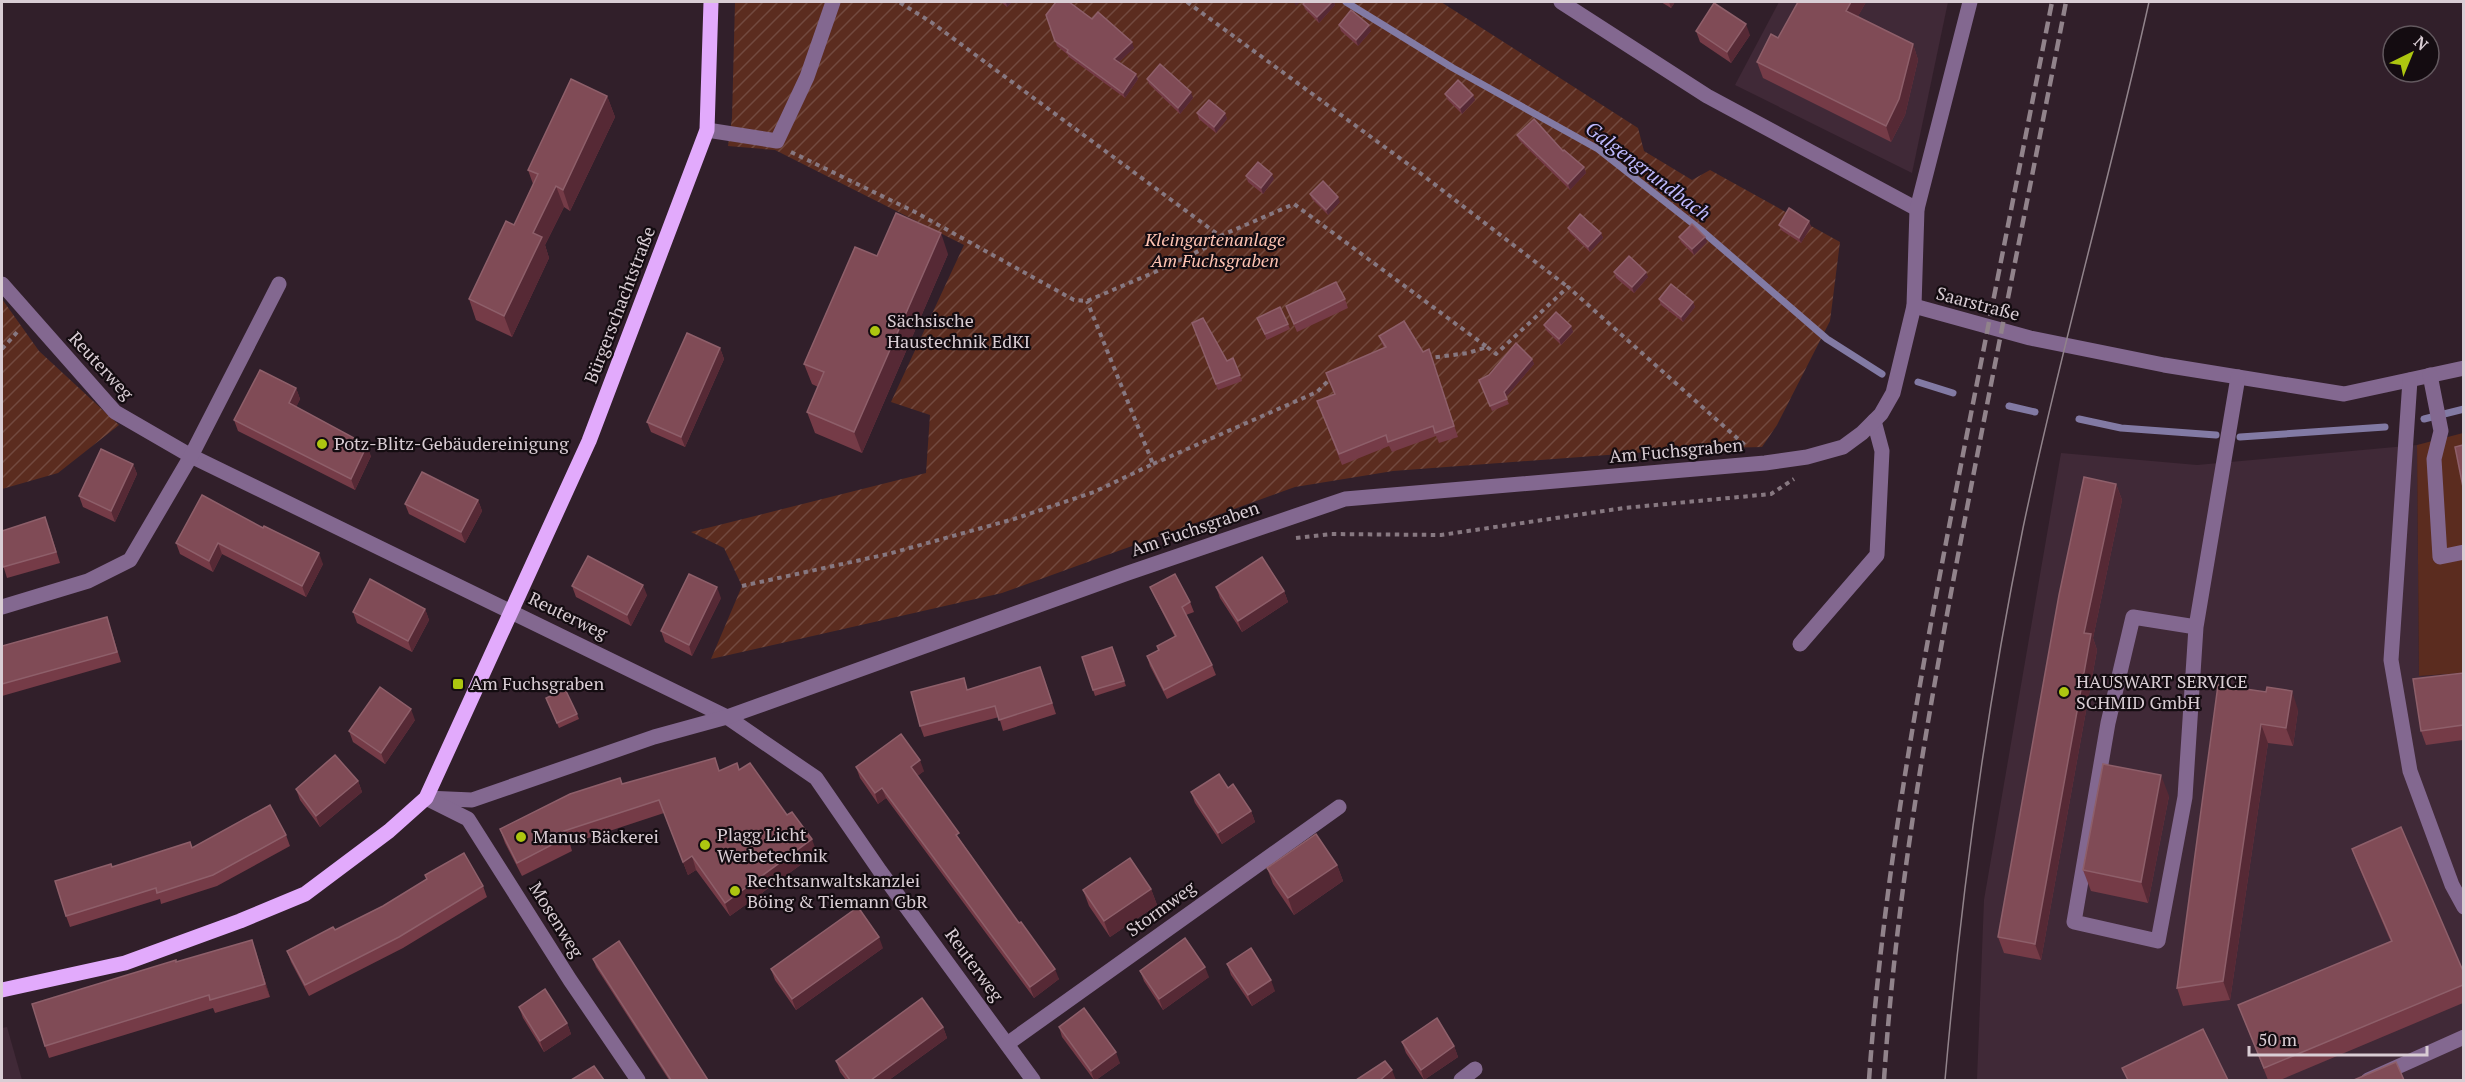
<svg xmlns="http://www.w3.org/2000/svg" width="2465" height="1082" font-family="'PT Serif',serif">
  <defs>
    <pattern id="garden-furrows" width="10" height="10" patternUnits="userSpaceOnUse" patternTransform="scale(1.5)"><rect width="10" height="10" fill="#5b2c1f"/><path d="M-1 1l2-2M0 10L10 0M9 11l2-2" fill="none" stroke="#72493f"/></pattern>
  </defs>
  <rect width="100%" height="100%" fill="#311f2a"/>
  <g fill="#402937">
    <polygon points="1779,2 1948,2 1912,173 1735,85"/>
    <polygon points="2417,445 2419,676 2463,673 2463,1080 1977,1080 1984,900 2061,453 2197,465"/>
    <polygon points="7,1027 22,1080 2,1080 2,1028"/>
  </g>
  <polygon fill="#5b2c1f" points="2463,433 2463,673 2419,676 2417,445"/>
  <g fill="url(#garden-furrows)">
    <polygon points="735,2 1441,2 1638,128 1644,151 1692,180 1710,170 1840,242 1830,321 1777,425 1762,447 1687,449 1393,471 1295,487 1002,593 711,659 742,586 724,548 691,532 926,473 930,415 891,402 964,245 775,150 728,146 732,118"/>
    <polygon points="2,299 39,351 119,425 58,473 2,489"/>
  </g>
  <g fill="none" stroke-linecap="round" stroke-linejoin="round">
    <g stroke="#827aa4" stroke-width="7">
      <polyline points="1346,2 1453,68 1598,149 1701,230 1827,339 1882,374"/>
      <polyline points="1918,382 1953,393"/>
      <polyline points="2009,406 2035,412"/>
      <polyline points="2079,419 2121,428 2216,435"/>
      <polyline points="2424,419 2464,409"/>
      <polyline points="2240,437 2385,427"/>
    </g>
    <g stroke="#877881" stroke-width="4" stroke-dasharray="4.5 4.5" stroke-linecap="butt">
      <polyline points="1187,2 1416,170 1568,287"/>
      <polyline points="791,152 915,212 1074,300 1087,301 1155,272 1209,246 1220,236 931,22 899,2"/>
      <polyline points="1220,236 1294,204 1487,347 1468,353 1430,358"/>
      <polyline points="1487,347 1496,354 1568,287 1745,445"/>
      <polyline points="2,349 19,330"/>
      <polyline points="1153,464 1317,392 1330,379"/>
      <polyline points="1296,538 1331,534 1441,535 1624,508 1771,494 1794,479"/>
      <polyline points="742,586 888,554 1014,519 1094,492 1153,464 1087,301"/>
    </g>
    <g stroke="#836890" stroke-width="15">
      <polyline points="1561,2 1707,96 1917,209"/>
      <polyline points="707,130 777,141 807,77 833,2"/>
      <polyline points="2,284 115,412 191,456 727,717 816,778 880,871 1033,1080"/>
      <polyline points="1914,306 2030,338 2164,365 2344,394 2464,368"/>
      <polyline points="2430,375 2441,431 2434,459 2440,557 2464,552"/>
      <polyline points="2410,380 2391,660 2410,771 2452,885 2464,907"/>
      <polyline points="2,607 88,581 130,560 191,456 279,284"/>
      <polyline points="2196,627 2133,617 2108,723 2074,922 2158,941 2185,797 2196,627 2238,377"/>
      <polyline points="1800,644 1877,555 1882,451 1874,421"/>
      <polyline points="426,798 472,800 654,737 727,717 1128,573 1345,499 1765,463 1807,457 1843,447 1862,433 1881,414 1893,393 1914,306 1917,209 1970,2"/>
      <polyline points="430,800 468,819 570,980 638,1080"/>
      <polyline points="1007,1044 1339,807"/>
      <polyline points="1461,1080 1475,1069"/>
      <polyline points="2368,1080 2464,1037"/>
    </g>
    <polyline stroke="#e2aafc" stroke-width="15" points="2,990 125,963 240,921 305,894 389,831 426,798 589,441 707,130 711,2"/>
    <path stroke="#91838b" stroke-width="1.5" d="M1945,1080C1961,896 1986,710 2023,528C2060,351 2110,178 2149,2"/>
    <g stroke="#91838b" stroke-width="4.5" stroke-dasharray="12 6" stroke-linecap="butt">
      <path d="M1869,1080C1884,866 1924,655 1965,444C1994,297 2023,149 2052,2"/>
      <path d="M1884,1080C1897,879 1934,680 1972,482C2003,322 2035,162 2066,2"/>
    </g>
  </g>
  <g fill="#753b47">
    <polygon points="1001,2 1012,2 1007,7"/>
    <polygon points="1305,2 1334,2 1335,5 1319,23 1305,9 1303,4"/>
    <polygon points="1661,2 1675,2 1671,8"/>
    <polygon points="1866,2 1858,16 1913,44 1918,60 1905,115 1891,142 1763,78 1757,62"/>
    <polygon points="1046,15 1092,19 1134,48 1119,62 1136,74 1138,79 1125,98 1069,57 1067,54 1057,46"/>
    <polygon points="1339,25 1371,31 1358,46 1341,31"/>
    <polygon points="1696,31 1750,35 1731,63 1700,42"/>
    <polygon points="1147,79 1193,98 1180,114 1149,84"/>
    <polygon points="1445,94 1473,95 1475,100 1462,114 1447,99"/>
    <polygon points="607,96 615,117 570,211 564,207 545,245 549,258 512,337 476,320 469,299 514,225 533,184 528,170"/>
    <polygon points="1197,113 1225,113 1227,119 1216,133 1199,119"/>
    <polygon points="1517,135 1563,151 1584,167 1586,173 1570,190 1519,140"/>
    <polygon points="1246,176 1274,179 1263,194 1248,182"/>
    <polygon points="1310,194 1340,202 1328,215 1312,199"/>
    <polygon points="1809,221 1811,227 1801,243 1781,230 1779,225"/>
    <polygon points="1568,228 1601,233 1603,238 1590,252 1570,233"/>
    <polygon points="1679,237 1707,242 1694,255 1681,242"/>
    <polygon points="948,254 862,453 815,433 807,412 818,387 812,384 804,364"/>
    <polygon points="1614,272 1648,277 1634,293 1616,278"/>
    <polygon points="1345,299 1348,308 1297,332 1286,306"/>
    <polygon points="1659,299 1693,302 1695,307 1683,322 1661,305"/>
    <polygon points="1257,318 1288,324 1290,329 1267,340"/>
    <polygon points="1192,323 1227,361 1233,358 1242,381 1218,390"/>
    <polygon points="1544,325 1571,326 1573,332 1561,345 1546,330"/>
    <polygon points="1379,336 1423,352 1429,349 1458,437 1439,443 1436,436 1392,452 1389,446 1342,465 1317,401 1334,394 1326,373 1384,348"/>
    <polygon points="720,348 724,359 685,447 651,432 647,422"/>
    <polygon points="1532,359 1534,364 1506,397 1509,404 1492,411 1479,380"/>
    <polygon points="296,388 300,399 296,407 371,456 355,490 238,431 234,420"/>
    <polygon points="133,464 137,474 115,522 83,507 79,496"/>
    <polygon points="2116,484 2122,500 2093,638 2097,650 2041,960 2004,953 1998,937"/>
    <polygon points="202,495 323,564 306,597 222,554 213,572 180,554 176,543"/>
    <polygon points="478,500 482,511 465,543 409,514 405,504"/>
    <polygon points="49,528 60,563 7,578 2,562"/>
    <polygon points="572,586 647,595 631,626 576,597"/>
    <polygon points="1150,587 1190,602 1194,612 1186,615 1212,665 1216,675 1167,699 1150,666 1147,656 1158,651 1157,646 1175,637 1154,596"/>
    <polygon points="1216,587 1284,591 1288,602 1242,632 1220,598"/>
    <polygon points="721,598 692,656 665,642 661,631"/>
    <polygon points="425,609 429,620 412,652 357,623 353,612"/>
    <polygon points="107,617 121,662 2,696 2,646"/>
    <polygon points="1112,647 1126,686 1095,696 1082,657"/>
    <polygon points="2463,673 2463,740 2426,745 2421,731"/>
    <polygon points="1044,678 1056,714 1003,731 999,717 924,737 920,726 968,690"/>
    <polygon points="2218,685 2298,710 2293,746 2268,743 2230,1000 2183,1006 2177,988"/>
    <polygon points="548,703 577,714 579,719 559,728"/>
    <polygon points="415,720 385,764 353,742 349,731"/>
    <polygon points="856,767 924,771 917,776 963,844 1059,979 1034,998 886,798 878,804 860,778"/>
    <polygon points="739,770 787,815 817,853 730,916 696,870 688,875 664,813 570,844 572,851 522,876 505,843 500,829 622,784 719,771"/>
    <polygon points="358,781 362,792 320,827 300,800 296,789"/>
    <polygon points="1228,788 1251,811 1255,822 1222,844 1195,803 1191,792"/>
    <polygon points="2169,796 2148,903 2091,891 2083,870"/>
    <polygon points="286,835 290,846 217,886 161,904 160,899 70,927 66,916 112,867 192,848"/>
    <polygon points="2352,849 2463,971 2463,1003 2280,1080 2268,1080 2238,1005 2391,942 2358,865"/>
    <polygon points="1337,865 1343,881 1294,915 1273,884 1267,868"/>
    <polygon points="425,875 483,886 487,897 403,948 309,996 291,962 287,951 335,930 383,906 427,879"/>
    <polygon points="1151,889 1157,905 1110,937 1089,906 1083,890"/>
    <polygon points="883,948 796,1010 775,980 771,969"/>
    <polygon points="256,952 270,997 215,1013 213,1008 49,1058 45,1046 176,962"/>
    <polygon points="593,959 708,1080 669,1080 596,967"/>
    <polygon points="1227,964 1275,991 1252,1006 1231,975"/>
    <polygon points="1140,971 1209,977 1163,1010 1144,981"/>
    <polygon points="519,1007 567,1023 571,1034 544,1052 523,1018"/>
    <polygon points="943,1027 947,1038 889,1080 846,1080 840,1072 836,1061"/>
    <polygon points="1059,1027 1120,1063 1096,1080 1094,1080 1062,1037"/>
    <polygon points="1402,1042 1454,1046 1458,1057 1424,1080 1406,1053"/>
  </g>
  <g fill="#562935">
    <polygon points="1006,2 1012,2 1007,7"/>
    <polygon points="1294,2 1300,2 1296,6"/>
    <polygon points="1332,2 1334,2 1335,5 1319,23 1317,17"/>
    <polygon points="1669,2 1675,2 1671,8"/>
    <polygon points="1851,2 1866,2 1852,27 1846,11"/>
    <polygon points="1746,24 1750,35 1731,63 1727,52"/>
    <polygon points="1369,25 1371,31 1358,46 1356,40"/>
    <polygon points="1132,42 1134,48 1116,65 1114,59"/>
    <polygon points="1913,44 1918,60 1905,115 1891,142 1886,126"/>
    <polygon points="1136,74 1138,79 1125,98 1123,93"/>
    <polygon points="1191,92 1193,98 1180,114 1178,108"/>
    <polygon points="1473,95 1475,100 1462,114 1460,108"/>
    <polygon points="607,96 615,117 570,211 563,190"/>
    <polygon points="1225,113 1227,119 1216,133 1214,127"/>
    <polygon points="1584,167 1586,173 1570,190 1568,184"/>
    <polygon points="1272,174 1274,179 1263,194 1261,188"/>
    <polygon points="556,186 564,207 545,245 549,258 512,337 504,316 533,233"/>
    <polygon points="1338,197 1340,202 1328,215 1326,210"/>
    <polygon points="1809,221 1811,227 1801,243 1799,238"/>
    <polygon points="941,233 948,254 862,453 854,432"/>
    <polygon points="1601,233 1603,238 1590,252 1588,247"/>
    <polygon points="1705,237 1707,242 1694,255 1692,249"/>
    <polygon points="1646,272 1648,277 1634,293 1632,287"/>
    <polygon points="1693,302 1695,307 1683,322 1681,317"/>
    <polygon points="1571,326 1573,332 1561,345 1559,339"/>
    <polygon points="720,348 724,359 685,447 681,437"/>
    <polygon points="1532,359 1534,364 1506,397 1504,392"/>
    <polygon points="296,388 300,399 293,414 289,403"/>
    <polygon points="367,445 371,456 355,490 351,479"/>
    <polygon points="133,464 137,474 115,522 111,511"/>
    <polygon points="2116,484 2122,500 2093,638 2097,650 2041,960 2035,944 2084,633"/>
    <polygon points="478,500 482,511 465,543 461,532"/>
    <polygon points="218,543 222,554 213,572 209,561"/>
    <polygon points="319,553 323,564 306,597 302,586"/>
    <polygon points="643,585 647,595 631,626 627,615"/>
    <polygon points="717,587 721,598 692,656 689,645"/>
    <polygon points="1284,591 1288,602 1242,632 1238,621"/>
    <polygon points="425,609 429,620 412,652 408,641"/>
    <polygon points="2292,691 2298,710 2293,746 2286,728"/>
    <polygon points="411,709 415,720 385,764 381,753"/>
    <polygon points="2261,724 2268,743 2230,1000 2223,981"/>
    <polygon points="920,760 924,771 915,778 911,767"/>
    <polygon points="2161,775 2169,796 2148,903 2141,882"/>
    <polygon points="358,781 362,792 320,827 316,816"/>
    <polygon points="882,788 886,798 878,804 875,793"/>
    <polygon points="1251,811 1255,822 1222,844 1218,833"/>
    <polygon points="812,839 817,853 730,916 725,903"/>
    <polygon points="692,856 696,870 688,875 683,862"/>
    <polygon points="1337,865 1343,881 1294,915 1288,898"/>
    <polygon points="1151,889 1157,905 1110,937 1104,921"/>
    <polygon points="879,937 883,948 796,1010 792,999"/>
    <polygon points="252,940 256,952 270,997 265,984"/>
    <polygon points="1205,967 1209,977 1163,1010 1159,999"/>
    <polygon points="1055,969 1059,979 1034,998 1030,987"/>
    <polygon points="1271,980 1275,991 1252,1006 1248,995"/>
    <polygon points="567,1023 571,1034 544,1052 540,1041"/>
    <polygon points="943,1027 947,1038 889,1080 871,1080"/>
    <polygon points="1454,1046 1458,1057 1424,1080 1421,1070"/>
    <polygon points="1116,1052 1120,1063 1096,1080 1094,1080 1091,1071"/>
    <polygon points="1392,1070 1396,1080 1380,1080"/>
  </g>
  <g fill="#804b56" stroke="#8e5f6a" stroke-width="1.5">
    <polygon points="1056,2 1069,2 1092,19 1098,12 1132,42 1114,59 1136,74 1123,93 1067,52 1068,50 1055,41 1046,15"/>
    <polygon points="1305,2 1332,2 1317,17 1303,4"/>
    <polygon points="1798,2 1851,2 1846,11 1913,44 1899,99 1886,126 1757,62 1771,34 1778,38"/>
    <polygon points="1714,3 1746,24 1727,52 1696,31"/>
    <polygon points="1351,10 1369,25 1356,40 1339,25"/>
    <polygon points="1160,64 1191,92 1178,108 1147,79"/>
    <polygon points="571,79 607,96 563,190 556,186 533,233 542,237 504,316 469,299 506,221 514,225 538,174 528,170"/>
    <polygon points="1458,80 1473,95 1460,108 1445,94"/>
    <polygon points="1209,100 1225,113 1214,127 1197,113"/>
    <polygon points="1534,119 1563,151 1564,150 1584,167 1568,184 1517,135"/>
    <polygon points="1258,162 1272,174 1261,188 1246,176"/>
    <polygon points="1323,181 1338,197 1326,210 1310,194"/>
    <polygon points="1789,208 1809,221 1799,238 1779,225"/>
    <polygon points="896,213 941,233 854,432 807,412 824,372 804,364 855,247 877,256"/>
    <polygon points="1580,214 1601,233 1588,247 1568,228"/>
    <polygon points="1692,224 1705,237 1692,249 1679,237"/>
    <polygon points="1629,256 1646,272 1632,287 1614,272"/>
    <polygon points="1336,282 1345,299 1294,324 1286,306"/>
    <polygon points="1671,284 1693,302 1681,317 1659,299"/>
    <polygon points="1280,307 1288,324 1265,334 1257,318"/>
    <polygon points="1556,312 1571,326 1559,339 1544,325"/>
    <polygon points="1203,318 1227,361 1233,358 1240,375 1216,384 1192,323"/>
    <polygon points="1404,321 1423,352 1429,349 1454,426 1435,433 1433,426 1388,442 1386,435 1339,454 1317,401 1335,394 1326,373 1386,347 1379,336"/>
    <polygon points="687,333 720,348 681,437 647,422"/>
    <polygon points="1516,343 1532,359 1504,392 1507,399 1490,406 1479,380 1489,375"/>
    <polygon points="260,370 296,388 289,403 367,445 351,479 234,420"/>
    <polygon points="2463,445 2463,487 2455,447"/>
    <polygon points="101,449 133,464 111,511 79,496"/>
    <polygon points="422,472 478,500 461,532 405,504"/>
    <polygon points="2084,477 2116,484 2084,633 2091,634 2035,944 1998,937 2059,595"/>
    <polygon points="202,495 263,528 264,526 319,553 302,586 218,543 209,561 176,543"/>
    <polygon points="45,517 56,552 3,567 2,562 2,531"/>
    <polygon points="588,556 643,585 627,615 572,586"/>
    <polygon points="1262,557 1284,591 1238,621 1216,587"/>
    <polygon points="689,574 717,587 689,645 661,631"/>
    <polygon points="1175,574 1190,602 1182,607 1212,665 1164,690 1147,656 1159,650 1157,646 1176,636 1150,587"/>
    <polygon points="370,579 425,609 408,641 353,612"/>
    <polygon points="107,617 117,652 2,684 2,646"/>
    <polygon points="1112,647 1124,681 1093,690 1082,657"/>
    <polygon points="1040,667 1052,703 999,720 995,706 920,726 911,692 964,678 967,690"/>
    <polygon points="2463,673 2463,725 2421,731 2413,679"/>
    <polygon points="2218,685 2266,692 2267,687 2292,691 2286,728 2261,724 2223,981 2177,988"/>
    <polygon points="380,687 411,709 381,753 349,731"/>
    <polygon points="565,689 577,714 557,723 546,698"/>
    <polygon points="901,734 920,760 911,767 959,833 956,835 1019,923 1021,922 1055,969 1030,987 882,788 875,793 856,767"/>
    <polygon points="335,755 358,781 316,816 296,789"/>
    <polygon points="715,758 719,771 737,763 739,770 750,763 787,815 792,812 812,839 725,903 692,856 683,862 659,800 564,831 567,837 517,863 500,829 570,794 620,778 622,784"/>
    <polygon points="2103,764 2161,775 2141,882 2083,870"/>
    <polygon points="1219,774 1228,788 1233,784 1251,811 1218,833 1191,792"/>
    <polygon points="270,805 286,835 213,875 157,893 156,888 66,916 55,881 111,864 112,867 190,842 192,848"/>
    <polygon points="2401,827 2463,971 2463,985 2264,1068 2238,1005 2392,941 2352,849"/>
    <polygon points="1316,834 1337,865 1288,898 1267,868"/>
    <polygon points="464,853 483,886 399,937 305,985 287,951 333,927 335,930 383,906 427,879 425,875"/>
    <polygon points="1130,858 1151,889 1104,921 1083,890"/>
    <polygon points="858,907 879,937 792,999 771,969"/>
    <polygon points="1185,938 1205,967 1159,999 1140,971"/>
    <polygon points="252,940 265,984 210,1000 209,995 45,1046 32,1004 176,960 176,962"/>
    <polygon points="619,941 708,1080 671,1080 593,959"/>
    <polygon points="1251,948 1271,980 1248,995 1227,964"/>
    <polygon points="545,989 567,1023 540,1041 519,1007"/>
    <polygon points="922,998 943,1027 871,1080 850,1080 836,1061"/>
    <polygon points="1084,1008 1116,1052 1091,1071 1059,1027"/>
    <polygon points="1437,1018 1454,1046 1421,1070 1402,1042"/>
    <polygon points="2203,1029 2228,1080 2128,1080 2122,1068"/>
    <polygon points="1385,1061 1392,1070 1380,1080 1356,1080"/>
    <polygon points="2396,1062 2404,1080 2354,1080"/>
    <polygon points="594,1066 604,1080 571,1080"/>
  </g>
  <g fill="#adc610" stroke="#140c11" stroke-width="2">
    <circle cx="875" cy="331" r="6"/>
    <circle cx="322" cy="444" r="6"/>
    <rect x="452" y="678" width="12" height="12" rx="3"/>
    <circle cx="2064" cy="692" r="6"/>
    <circle cx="521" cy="837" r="6"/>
    <circle cx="705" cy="845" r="6"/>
    <circle cx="735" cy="891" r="6"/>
  </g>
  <g text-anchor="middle" stroke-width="4.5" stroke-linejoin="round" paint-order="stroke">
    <g font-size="18" font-style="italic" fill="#fec3b2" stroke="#140c11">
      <text x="1215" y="246">Kleingartenanlage<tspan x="1215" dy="21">Am Fuchsgraben</tspan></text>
    </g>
    <g font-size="18" fill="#d9cdd4" stroke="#140c11">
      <text transform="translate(1978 304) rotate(15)" y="6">Saarstraße</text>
      <text transform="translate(620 305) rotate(-69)" y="6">Bürgerschachtstraße</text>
      <text transform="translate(101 366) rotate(47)" y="6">Reuterweg</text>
      <text transform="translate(1676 451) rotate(-5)" y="6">Am Fuchsgraben</text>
      <text transform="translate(1195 529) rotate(-19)" y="6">Am Fuchsgraben</text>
      <text transform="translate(568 616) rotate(26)" y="6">Reuterweg</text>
      <text transform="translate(1161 909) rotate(-36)" y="6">Stormweg</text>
      <text transform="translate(556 920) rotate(58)" y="6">Mosenweg</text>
      <text transform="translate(974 965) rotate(54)" y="6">Reuterweg</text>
    </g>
    <g font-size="18" fill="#d9cdd4" stroke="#140c11" text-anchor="start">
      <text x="887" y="327">Sächsische<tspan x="887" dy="21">Haustechnik EdKI</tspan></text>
      <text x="334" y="450">Potz-Blitz-Gebäudereinigung</text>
      <text x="2076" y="688">HAUSWART SERVICE<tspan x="2076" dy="21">SCHMID GmbH</tspan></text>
      <text x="470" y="690">Am Fuchsgraben</text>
      <text x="717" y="841">Plagg Licht<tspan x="717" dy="21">Werbetechnik</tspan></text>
      <text x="533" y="843">Manus Bäckerei</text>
      <text x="747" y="887">Rechtsanwaltskanzlei<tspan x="747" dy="21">Böing &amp; Tiemann GbR</tspan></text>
    </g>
    <g font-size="20" font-style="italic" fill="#beb9fd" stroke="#140c11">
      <text transform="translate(1648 171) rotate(37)" y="7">Galgengrundbach</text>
    </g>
  </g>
  <rect width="2465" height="1082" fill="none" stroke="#d9cdd4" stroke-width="6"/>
  <g transform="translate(2411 54) rotate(43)"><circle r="28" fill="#140c11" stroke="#63595f" stroke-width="1.5"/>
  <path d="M0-4.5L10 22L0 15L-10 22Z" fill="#adc610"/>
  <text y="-9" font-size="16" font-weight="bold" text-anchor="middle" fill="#d9cdd4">N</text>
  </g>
  <path d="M2249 1046v9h178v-9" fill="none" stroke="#d9cdd4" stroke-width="3"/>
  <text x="2258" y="1046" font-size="18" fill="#d9cdd4" stroke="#140c11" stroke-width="4.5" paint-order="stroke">50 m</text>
</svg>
